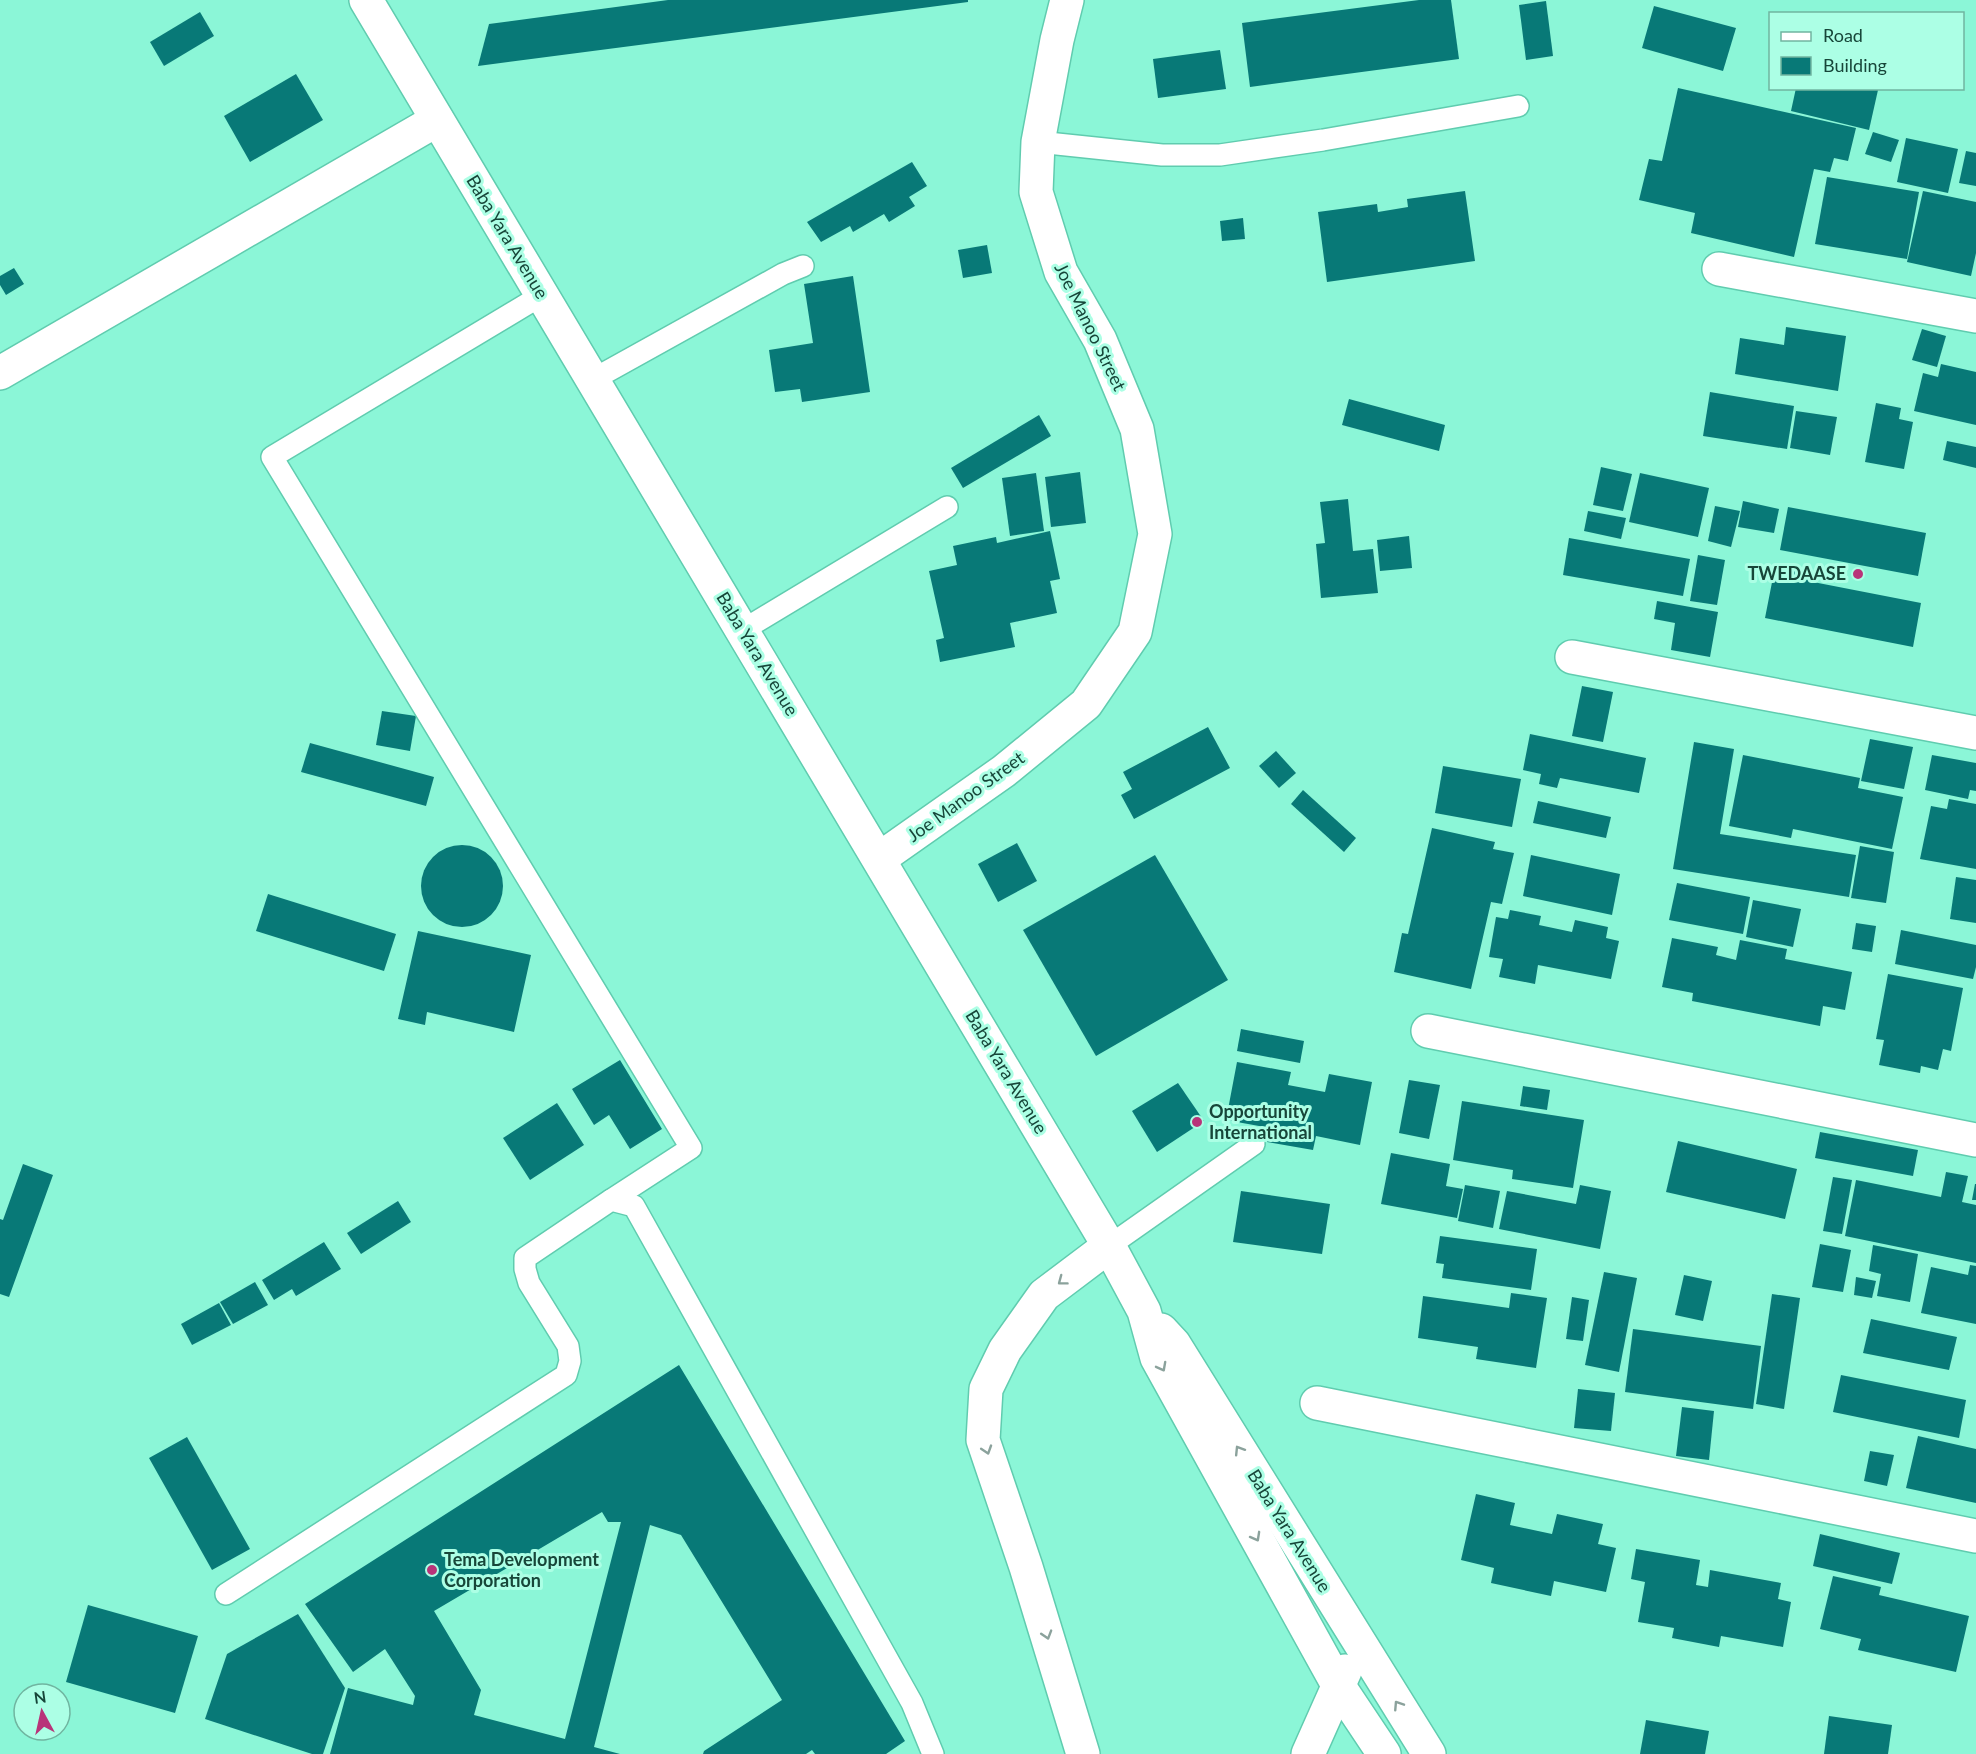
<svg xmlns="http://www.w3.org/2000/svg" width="1976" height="1754" font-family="Lato,sans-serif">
  <rect width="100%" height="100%" fill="#8bf6d7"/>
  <g fill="#087977" fill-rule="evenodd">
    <polygon points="668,0 968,0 968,2 478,66 489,24"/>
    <polygon points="1419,0 1451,0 1459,59 1250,87 1242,23"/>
    <polygon points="1546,1 1553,56 1526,60 1519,5"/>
    <polygon points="1654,6 1736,28 1723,71 1642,48"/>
    <polygon points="200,12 214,36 164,66 150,42"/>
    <polygon points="1220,50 1226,89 1158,98 1153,59"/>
    <polygon points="296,74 323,120 250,162 224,116"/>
    <polygon points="1678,88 1856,128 1848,161 1834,158 1830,172 1814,169 1794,257 1691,233 1695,213 1639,200 1649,159 1662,161"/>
    <polygon points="1796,88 1878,90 1869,130 1791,111"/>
    <polygon points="1873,132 1899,140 1891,162 1865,154"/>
    <polygon points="1906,138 1958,149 1948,193 1897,182"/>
    <polygon points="1966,151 1976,153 1976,186 1959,183"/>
    <polygon points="912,162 927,186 909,197 915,206 889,222 884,214 853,232 850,226 821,242 807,222"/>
    <polygon points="1827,177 1919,192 1907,259 1815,244"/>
    <polygon points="1465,191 1475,261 1327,282 1318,212 1377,204 1378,212 1408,207 1407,199"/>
    <polygon points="1923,191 1976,202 1976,253 1971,276 1907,262"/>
    <polygon points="1243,218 1245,239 1222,241 1220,221"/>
    <polygon points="987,245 992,273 963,278 958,250"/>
    <polygon points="14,268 24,284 6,295 0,285 0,276"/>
    <polygon points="853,276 870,392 802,402 800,389 775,392 769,350 813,343 804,284"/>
    <polygon points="1786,327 1846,336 1838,391 1735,374 1740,338 1784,345"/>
    <polygon points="1922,329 1946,336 1937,367 1912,360"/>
    <polygon points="1941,364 1976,372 1976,425 1914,411 1923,373 1938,377"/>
    <polygon points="1710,392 1794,406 1787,449 1703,436"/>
    <polygon points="1349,399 1445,425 1439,451 1342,425"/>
    <polygon points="1876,403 1901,408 1899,419 1913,422 1904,469 1865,462"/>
    <polygon points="1796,411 1837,417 1830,455 1790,448"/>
    <polygon points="1039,415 1051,436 963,488 951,468"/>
    <polygon points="1947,441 1976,447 1976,468 1943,460"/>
    <polygon points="1601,467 1632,474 1623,511 1593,505"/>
    <polygon points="1080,472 1086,523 1051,527 1045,477"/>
    <polygon points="1036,473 1044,531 1010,536 1002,478"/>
    <polygon points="1640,473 1709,488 1698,537 1629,522"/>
    <polygon points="1348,499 1353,551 1373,549 1378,593 1321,598 1316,544 1325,543 1320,502"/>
    <polygon points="1743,501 1779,509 1774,533 1738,527"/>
    <polygon points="1715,506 1740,511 1731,547 1708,541"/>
    <polygon points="1788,507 1926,533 1918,576 1780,550"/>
    <polygon points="1588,511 1626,518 1621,539 1584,531"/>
    <polygon points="1050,531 1060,579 1050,581 1057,613 1010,623 1015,647 940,662 936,640 944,638 929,571 957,565 953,546 996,537 997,543"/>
    <polygon points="1409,536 1412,568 1380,571 1377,540"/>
    <polygon points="1569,538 1690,559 1683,596 1563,575"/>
    <polygon points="1698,555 1725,560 1717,605 1690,601"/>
    <polygon points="1775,567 1810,573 1808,581 1921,603 1913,647 1765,618"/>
    <polygon points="1657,601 1718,612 1710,657 1671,650 1675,623 1654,619"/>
    <polygon points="1582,686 1613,692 1603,742 1572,736"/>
    <polygon points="382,711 416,716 410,751 376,745"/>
    <polygon points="1208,727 1230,768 1134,819 1121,795 1132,789 1123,772"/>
    <polygon points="1530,734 1646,758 1639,793 1560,778 1557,788 1539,784 1541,774 1523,770"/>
    <polygon points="1870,739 1913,747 1904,789 1861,781"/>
    <polygon points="1694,742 1734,749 1720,834 1856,855 1849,897 1673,869"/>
    <polygon points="310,743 434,777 426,806 301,772"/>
    <polygon points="1276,751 1296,773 1279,788 1259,766"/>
    <polygon points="1743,755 1860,778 1858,788 1903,797 1892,849 1793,829 1791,838 1729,826"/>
    <polygon points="1932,755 1976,763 1976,791 1970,790 1968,799 1925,790"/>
    <polygon points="1443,766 1521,779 1512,827 1435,813"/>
    <polygon points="1303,790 1356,838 1344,852 1291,804"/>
    <polygon points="1949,799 1976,804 1976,869 1920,859 1931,806 1947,809"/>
    <polygon points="1538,801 1611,817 1606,838 1533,823"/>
    <polygon points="1432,828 1495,842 1493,849 1514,853 1502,904 1491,902 1471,989 1394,972 1402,933 1408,934"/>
    <polygon points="1017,843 1037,881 998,902 978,864"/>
    <circle cx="462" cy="886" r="41"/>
    <polygon points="1860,846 1894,852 1886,903 1851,898"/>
    <polygon points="1155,855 1228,980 1096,1056 1023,930"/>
    <polygon points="1531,855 1620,874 1612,915 1523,896"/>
    <polygon points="1956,877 1976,880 1976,923 1950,919"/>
    <polygon points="1677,883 1750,897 1743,934 1669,920"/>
    <polygon points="268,894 396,934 384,971 256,931"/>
    <polygon points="1753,900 1801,909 1793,947 1746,937"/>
    <polygon points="1510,910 1541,916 1539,925 1572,932 1575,920 1608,927 1606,938 1619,941 1611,979 1538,965 1535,984 1499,977 1503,959 1489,957 1496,917 1508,919"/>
    <polygon points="1856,923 1876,926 1872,952 1852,949"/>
    <polygon points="1901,930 1976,945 1976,967 1973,979 1895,964"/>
    <polygon points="418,931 531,955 514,1032 427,1012 425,1025 398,1019"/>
    <polygon points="1672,938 1718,947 1716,955 1736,960 1740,940 1787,949 1785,959 1852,972 1845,1010 1823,1006 1820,1026 1692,1001 1693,993 1662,987"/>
    <polygon points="1888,974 1963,988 1951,1051 1943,1049 1938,1070 1921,1066 1920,1073 1879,1065 1884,1040 1876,1039"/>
    <polygon points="1241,1029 1304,1041 1300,1063 1237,1051"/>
    <polygon points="620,1060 662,1129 630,1149 609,1115 594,1125 572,1089"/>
    <polygon points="1237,1062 1291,1072 1288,1085 1325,1092 1329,1074 1372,1082 1360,1145 1316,1136 1313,1150 1267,1142 1270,1128 1226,1120"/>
    <polygon points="1409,1080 1440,1085 1429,1139 1399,1133"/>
    <polygon points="1178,1083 1204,1121 1157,1152 1132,1111"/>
    <polygon points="1523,1086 1550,1090 1547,1110 1520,1106"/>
    <polygon points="1462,1101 1584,1120 1573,1188 1512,1179 1513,1170 1453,1160"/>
    <polygon points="557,1103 584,1145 530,1180 503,1138"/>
    <polygon points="1820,1132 1918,1150 1913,1176 1815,1158"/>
    <polygon points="1678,1141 1797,1169 1785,1219 1666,1192"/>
    <polygon points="1391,1153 1450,1164 1446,1186 1463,1189 1457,1218 1381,1204"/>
    <polygon points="23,1164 53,1175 9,1297 0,1294 0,1219 3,1220"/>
    <polygon points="1946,1172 1968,1176 1962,1202 1976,1205 1976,1263 1845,1236 1856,1180 1941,1197"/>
    <polygon points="1833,1177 1852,1180 1842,1234 1823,1231"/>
    <polygon points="1975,1184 1976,1184 1976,1200 1972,1200"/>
    <polygon points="1465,1185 1500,1191 1493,1228 1458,1221"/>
    <polygon points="1580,1185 1611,1191 1600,1249 1499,1229 1507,1191 1576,1204"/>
    <polygon points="1241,1191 1330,1204 1322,1254 1233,1242"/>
    <polygon points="398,1201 411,1222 361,1254 347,1233"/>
    <polygon points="1440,1236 1537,1249 1531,1290 1442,1278 1444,1264 1436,1263"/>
    <polygon points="324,1242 341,1269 296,1296 292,1289 274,1300 262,1280"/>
    <polygon points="1820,1244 1851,1250 1843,1292 1812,1287"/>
    <polygon points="1873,1245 1918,1254 1910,1302 1877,1296 1881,1274 1869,1271"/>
    <polygon points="1970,1265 1976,1266 1976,1324 1921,1313 1931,1267 1968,1275"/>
    <polygon points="1604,1272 1637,1278 1619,1372 1585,1365"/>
    <polygon points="1684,1275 1712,1281 1703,1321 1675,1315"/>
    <polygon points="1856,1277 1876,1281 1872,1298 1854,1295"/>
    <polygon points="255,1282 268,1305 233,1324 220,1302"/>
    <polygon points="1511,1293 1547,1298 1536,1368 1476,1359 1478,1347 1418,1338 1423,1296 1509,1308"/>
    <polygon points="1772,1294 1800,1298 1784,1409 1756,1404"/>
    <polygon points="1572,1297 1589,1300 1583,1341 1566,1339"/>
    <polygon points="219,1303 231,1325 192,1345 181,1324"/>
    <polygon points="1871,1319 1957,1337 1949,1370 1863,1353"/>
    <polygon points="1633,1329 1761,1346 1753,1409 1625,1392"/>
    <path d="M679,1365L905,1741L886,1754H815L812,1750L806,1754H703L704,1751L782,1700L681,1535L650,1525L594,1747L620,1754H330L348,1688L413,1705L415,1696L385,1649L353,1672L305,1604ZM602,1512L608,1522H621L565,1739L474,1715L481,1690L434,1611Z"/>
    <polygon points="1841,1375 1966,1400 1959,1438 1833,1412"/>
    <polygon points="1578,1389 1615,1393 1611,1431 1574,1428"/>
    <polygon points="1682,1407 1714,1411 1709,1460 1676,1456"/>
    <polygon points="1918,1436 1976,1449 1976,1503 1906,1488"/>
    <polygon points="187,1437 250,1549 212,1570 149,1458"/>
    <polygon points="1870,1451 1894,1455 1887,1486 1864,1481"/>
    <polygon points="1476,1494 1515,1503 1510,1525 1552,1534 1557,1514 1603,1524 1598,1544 1616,1548 1606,1592 1554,1581 1551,1596 1491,1583 1494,1568 1461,1560"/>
    <polygon points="1820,1534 1900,1553 1892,1584 1813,1566"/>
    <polygon points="1636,1549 1700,1560 1696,1585 1708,1587 1710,1570 1781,1583 1778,1599 1791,1602 1783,1647 1721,1636 1719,1647 1672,1638 1674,1628 1638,1622 1645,1582 1631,1579"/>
    <polygon points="1833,1576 1881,1587 1879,1595 1969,1616 1956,1672 1858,1650 1861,1639 1820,1629"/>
    <polygon points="88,1605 198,1636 175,1713 66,1682"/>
    <polygon points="298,1614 345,1688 323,1754 312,1754 205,1719 227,1654"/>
    <polygon points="1829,1716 1892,1725 1888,1754 1824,1754"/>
    <polygon points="1646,1720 1709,1731 1705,1754 1640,1754"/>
  </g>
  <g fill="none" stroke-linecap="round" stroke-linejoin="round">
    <g stroke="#60ccaf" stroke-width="24">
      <g id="lane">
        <polyline points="1038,142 1162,155 1220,155 1323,140 1518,106"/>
        <polyline points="542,295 272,457 691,1148 611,1200"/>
        <polyline points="592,380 783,274 803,266"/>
        <polyline points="743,630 947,507"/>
        <polyline points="1109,1246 1254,1144"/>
        <polyline points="226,1594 566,1375 570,1361 568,1346 529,1283 525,1269 525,1258 611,1200 634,1206 912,1703 933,1754"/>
      </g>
    </g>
    <g stroke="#60ccaf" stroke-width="36">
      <g id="street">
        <polyline points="1719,269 1976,316"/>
        <polyline points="0,373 437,120"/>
        <polyline points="1572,657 1976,733"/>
        <polyline points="1428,1031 1976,1140"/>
        <polyline points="1317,1403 1976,1536"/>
      </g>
    </g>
    <g stroke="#60ccaf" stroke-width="36">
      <g id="secondary">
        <polyline points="366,0 1109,1246 1144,1311 1157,1358 1338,1685 1384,1754"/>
        <polyline points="879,859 1004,771 1086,704 1135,632 1155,534 1137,429 1100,340 1061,272 1036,192 1038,142 1057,40 1067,0"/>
        <polyline points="1161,1330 1174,1344 1429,1754"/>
        <polyline points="1083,1754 1026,1567 983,1440 986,1389 1005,1350 1044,1295 1109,1246"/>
        <polyline points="1308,1754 1345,1671"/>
      </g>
    </g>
    <use href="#lane" stroke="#fff" stroke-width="21"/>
    <use href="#street" stroke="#fff" stroke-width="33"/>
    <use href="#secondary" stroke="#fff" stroke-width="33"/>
  </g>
  <defs><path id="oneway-chevron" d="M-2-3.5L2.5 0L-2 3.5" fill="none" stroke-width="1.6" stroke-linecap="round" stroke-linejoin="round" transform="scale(1.5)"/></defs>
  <g stroke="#8ba29c">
    <use href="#oneway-chevron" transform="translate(1062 1281) rotate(143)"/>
    <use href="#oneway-chevron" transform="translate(1162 1367) rotate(62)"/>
    <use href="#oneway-chevron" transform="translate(987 1450) rotate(72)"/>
    <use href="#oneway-chevron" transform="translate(1239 1450) rotate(-122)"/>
    <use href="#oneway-chevron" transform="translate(1256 1537) rotate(61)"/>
    <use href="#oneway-chevron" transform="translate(1047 1635) rotate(73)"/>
    <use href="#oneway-chevron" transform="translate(1398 1705) rotate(-123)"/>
  </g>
  <g fill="#b83479" stroke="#acffe5" stroke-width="2">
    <circle cx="1858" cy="574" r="6"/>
    <circle cx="1197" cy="1122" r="6"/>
    <circle cx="432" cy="1570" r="6"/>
  </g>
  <g text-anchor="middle" stroke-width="6" stroke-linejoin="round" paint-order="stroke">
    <g font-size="18" fill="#174639" stroke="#acffe5">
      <text transform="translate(507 237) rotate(59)" y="6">Baba Yara Avenue</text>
      <text transform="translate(1090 327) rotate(64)" y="6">Joe Manoo Street</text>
      <text transform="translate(757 654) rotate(59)" y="6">Baba Yara Avenue</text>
      <text transform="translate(966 797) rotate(-36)" y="6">Joe Manoo Street</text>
      <text transform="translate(1006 1072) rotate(59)" y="6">Baba Yara Avenue</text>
      <text transform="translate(1289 1531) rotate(58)" y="6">Baba Yara Avenue</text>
    </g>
    <g font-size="18" font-weight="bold" fill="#174639" stroke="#acffe5" text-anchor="start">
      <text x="1846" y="580" text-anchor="end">TWEDAASE</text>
      <text x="1209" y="1118">Opportunity<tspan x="1209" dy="21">International</tspan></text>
      <text x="444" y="1566">Tema Development<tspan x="444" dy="21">Corporation</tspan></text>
    </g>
  </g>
  <rect x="1769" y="12" width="195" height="78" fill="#acffe5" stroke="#70b5a0" stroke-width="1.5"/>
  <rect x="1781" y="32" width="30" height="9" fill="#ffffff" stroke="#70b5a0" stroke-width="1.5"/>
  <text x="1823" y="42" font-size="18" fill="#174639">Road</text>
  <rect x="1781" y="57" width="30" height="18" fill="#087977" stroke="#70b5a0" stroke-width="1.5"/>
  <text x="1823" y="72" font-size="18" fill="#174639">Building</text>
  <g transform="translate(42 1712) rotate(352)"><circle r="28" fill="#acffe5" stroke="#70b5a0" stroke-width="1.5"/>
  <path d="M0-4.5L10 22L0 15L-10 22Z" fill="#b83479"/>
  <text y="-9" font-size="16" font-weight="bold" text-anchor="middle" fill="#174639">N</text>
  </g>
</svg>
